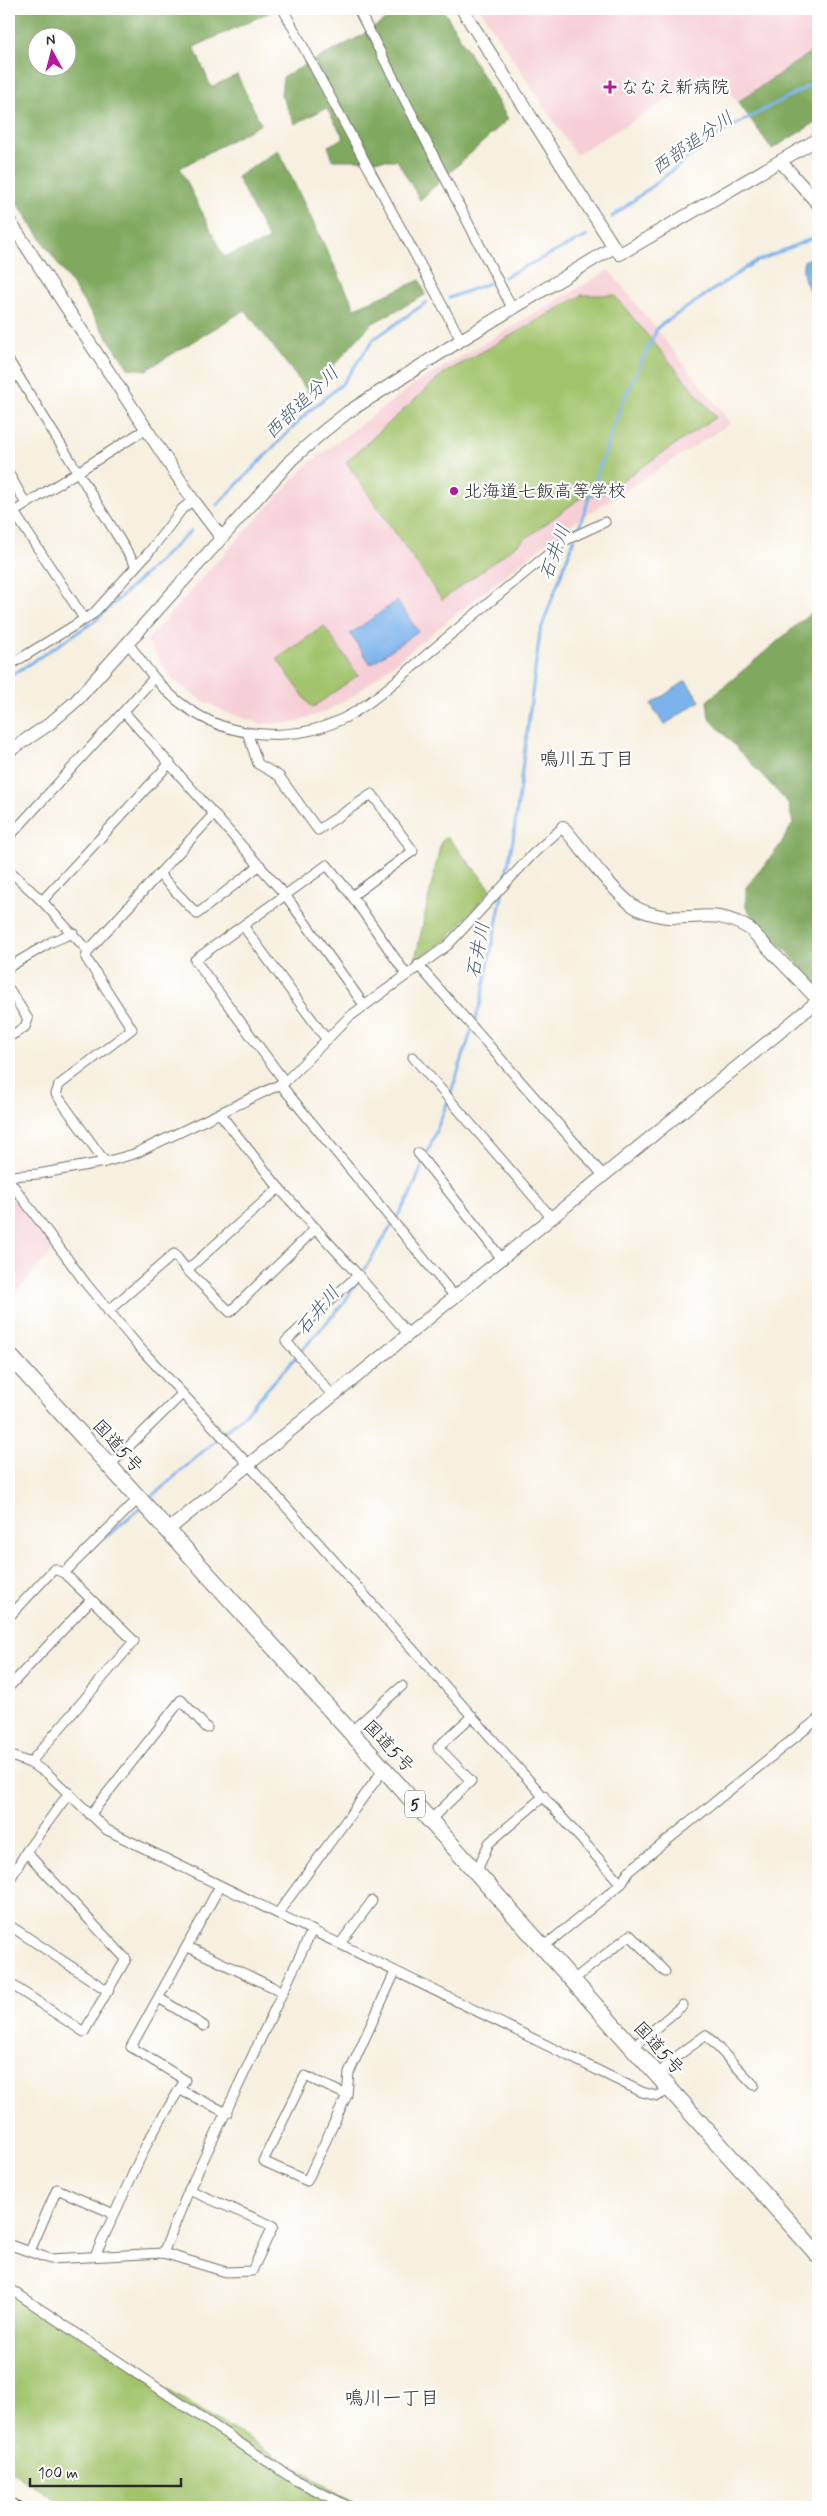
<svg xmlns="http://www.w3.org/2000/svg" width="827" height="2516" font-family="Mynerve,'Klee One',sans-serif">
  <rect width="100%" height="100%" fill="#fff"/>
  <filter id="ink" filterUnits="userSpaceOnUse"><feTurbulence type="fractalNoise" baseFrequency=".02" numOctaves="2"/><feDisplacementMap in="SourceGraphic" scale="10" xChannelSelector="R" yChannelSelector="G"/><feConvolveMatrix kernelMatrix="1 2 1 2 8 2 1 2 1" color-interpolation-filters="sRGB"/></filter>
  <filter id="wash" filterUnits="userSpaceOnUse"><feTurbulence type="fractalNoise" baseFrequency=".0096" numOctaves="4" result="noise"/><feDisplacementMap in="SourceGraphic" scale="20" xChannelSelector="R" yChannelSelector="G"/><feGaussianBlur stdDeviation="1.12" result="paint"/><feColorMatrix in="noise" values="0 0 0 0 0 0 0 0 0 0 0 0 0 0 0 0 0 1.4 0 .05"/><feComposite in="paint" operator="in"/></filter>
  <g filter="url(#wash)">
    <rect width="100%" height="100%" fill="#f7f0e0"/>
    <g fill="#f6cfd6">
      <polygon points="480,9 818,9 818,47 738,102 714,72 576,155"/>
      <polygon points="609,270 731,423 557,534 353,696 325,712 292,723 261,724 225,712 195,696 170,677 147,640 210,569 309,463 416,383"/>
      <polygon points="9,1194 53,1250 9,1300"/>
    </g>
    <g fill="#a1c36b" stroke="#66774b">
      <polygon points="582,295 614,295 716,417 599,496 582,497 442,600 346,462 443,374"/>
      <polygon points="324,626 358,675 312,708 277,659"/>
      <polygon points="447,836 491,889 448,939 415,960 441,842"/>
      <polygon points="9,2293 360,2507 65,2507 9,2470"/>
    </g>
    <g fill="#80a95f" stroke="#566a45" fill-rule="evenodd">
      <path d="M9,9H271L272,11L194,47L211,87L237,75L261,124L180,168L224,257L269,240L237,177L278,150L355,308L420,280L425,295L371,324L309,393L245,310L146,370L128,368L9,191ZM38,38H68V68H38Z"/>
      <polygon points="396,9 443,9 508,119 420,200 397,160 333,160 328,146 344,138 326,108 295,124 281,95 283,77 359,37 398,12"/>
      <polygon points="818,47 818,121 772,149 738,102"/>
      <polygon points="818,607 818,984 816,986 788,952 767,934 746,908 746,887 779,847 793,823 788,803 709,718 707,701"/>
    </g>
    <g fill="#7db3ec" stroke="#546f8c">
      <path d="M811,257L818,258V302C808,291 800,275 804,261Z"/>
      <polygon points="397,601 418,631 371,664 350,634"/>
      <polygon points="686,681 700,701 664,725 651,704"/>
    </g>
    <g fill="none" stroke-linecap="round" stroke-linejoin="round">
      <g stroke="#7db3ec" stroke-width="3">
        <polyline points="612,217 722,132 818,81"/>
        <polyline points="504,277 587,236"/>
        <polyline points="449,298 489,283"/>
        <polyline points="217,505 308,412 342,384 374,339 427,302"/>
        <polyline points="577,533 621,405 658,327 753,263 818,236"/>
        <polyline points="9,677 95,621 191,531"/>
        <polyline points="505,879 513,840 540,632 574,539"/>
        <polyline points="361,1275 410,1196 450,1096 481,1002 503,890"/>
        <polyline points="147,1501 245,1414 344,1303 358,1280"/>
        <polyline points="106,1537 141,1507"/>
        <polyline points="9,1607 22,1598"/>
      </g>
    </g>
  </g>
  <g filter="url(#ink)">
    <g fill="none" stroke-linecap="round" stroke-linejoin="round">
      <g stroke="#72706a" stroke-width="11">
        <g id="street">
          <polyline points="283,9 461,340"/>
          <polyline points="358,9 512,308"/>
          <polyline points="9,361 136,566"/>
          <polyline points="9,474 26,504"/>
          <polyline points="14,512 85,620"/>
          <polyline points="9,515 146,429"/>
          <path d="M128,643C145,666 160,688 183,705C235,744 311,744 364,706C390,688 413,666 437,646C480,610 523,574 566,540L605,522"/>
          <polyline points="9,656 13,663 93,614 150,551 182,509 193,500"/>
          <polyline points="124,712 286,896 364,1005"/>
          <polyline points="247,732 258,764 279,776 318,830 372,794 413,851 352,896"/>
          <polyline points="9,837 154,678"/>
          <polyline points="9,870 42,901 88,951 86,958 132,1029 59,1085 56,1094 105,1162"/>
          <polyline points="159,874 197,914 260,865"/>
          <polyline points="42,901 170,763"/>
          <polyline points="244,927 327,1040"/>
          <polyline points="88,951 214,814"/>
          <polyline points="418,965 603,1175"/>
          <polyline points="9,967 51,942 73,933"/>
          <polyline points="9,989 28,1019 25,1027 9,1037"/>
          <polyline points="413,1057 551,1217"/>
          <polyline points="285,1082 195,960 327,865 352,896 406,974"/>
          <polyline points="280,1084 455,1297"/>
          <polyline points="220,1114 279,1188 358,1275 409,1335"/>
          <polyline points="418,1153 502,1259"/>
          <polyline points="9,1176 38,1174 105,1162 134,1154 285,1082 349,1017 448,945 533,854 563,827"/>
          <polyline points="9,1180 87,1285 139,1347 249,1465 621,1884"/>
          <polyline points="187,1270 230,1312 316,1228"/>
          <polyline points="108,1311 174,1254 187,1270 279,1188"/>
          <polyline points="333,1396 286,1341 358,1275"/>
          <polyline points="109,1466 182,1394"/>
          <polyline points="9,1617 54,1569 64,1573 138,1499"/>
          <polyline points="9,1687 90,1601"/>
          <polyline points="349,1733 402,1686"/>
          <polyline points="9,1755 30,1763 47,1773 107,1830 642,2092 657,2096 670,2090"/>
          <polyline points="30,1763 134,1641 64,1573"/>
          <polyline points="90,1815 181,1700 207,1728"/>
          <polyline points="429,1821 471,1781 438,1747 472,1716"/>
          <polyline points="476,1873 489,1843 544,1796"/>
          <polyline points="9,1881 26,1852 69,1793"/>
          <polyline points="278,1913 384,1769"/>
          <polyline points="9,1925 108,1991"/>
          <polyline points="340,1944 372,1901"/>
          <polyline points="188,1947 283,1992"/>
          <polyline points="542,1948 621,1884 629,1871 818,1719"/>
          <polyline points="573,1980 630,1935 665,1972"/>
          <polyline points="9,1983 84,2032 126,1959 26,1852"/>
          <polyline points="159,1998 204,2026"/>
          <polyline points="632,2048 683,2005"/>
          <polyline points="657,2076 672,2060 706,2035 754,2085"/>
          <polyline points="180,2090 227,2113"/>
          <polyline points="347,2095 307,2181 263,2161 305,2076 347,2095 349,2073 395,1972"/>
          <polyline points="9,2249 11,2245 50,2259 163,2253 226,2272 252,2271 273,2226 189,2190"/>
          <polyline points="30,2251 57,2189 114,2214"/>
          <polyline points="163,2253 189,2190 312,1930"/>
          <polyline points="95,2256 148,2141 185,2080 131,2047 220,1886"/>
          <polyline points="9,2288 295,2480 350,2507"/>
        </g>
      </g>
      <g stroke="#72706a" stroke-width="14">
        <g id="secondary">
          <polyline points="462,9 614,247"/>
          <polyline points="781,162 818,204"/>
          <polyline points="9,220 193,500 221,537"/>
          <polyline points="9,751 48,725 76,701 292,459 324,431 348,412 461,340 614,247 620,254 818,139"/>
          <path d="M563,827C585,852 606,884 632,905C641,912 658,916 668,917C703,919 717,909 750,929L818,1000"/>
          <polyline points="167,1531 818,1001"/>
        </g>
      </g>
      <g stroke="#72706a" stroke-width="18">
        <polyline id="highway" points="9,1355 384,1769 818,2255"/>
      </g>
      <use href="#street" stroke="#fff" stroke-width="9"/>
      <use href="#secondary" stroke="#fff" stroke-width="12"/>
      <use href="#highway" stroke="#fff" stroke-width="16"/>
      <g stroke="#2b2b2b" stroke-width="5">
        <polyline id="rail" points="9,2498 23,2507"/>
      </g>
      <use href="#rail" stroke="#fff" stroke-width="3" stroke-dasharray="9" stroke-linecap="butt"/>
    </g>
  </g>
  <g fill="#b5179e" stroke="#fff" stroke-width="2">
    <path d="M607.5 79.5h5v5h5v5h-5v5h-5v-5h-5v-5h5z"/>
    <circle cx="454" cy="491" r="5"/>
  </g>
  <g text-anchor="middle" stroke-width="4.5" stroke-linejoin="round" paint-order="stroke">
    <rect fill="#fff" stroke="#6b6b6b" stroke-width="1" x="405" y="1790.5" width="20" height="27" rx="4"/>
    <g font-size="16" font-weight="bold" fill="#2b2b2b">
      <text x="415" y="1810">5</text>
    </g>
    <g font-size="18" fill="#2b2b2b" stroke="#fff" text-anchor="start">
      <text x="621" y="93">ななえ新病院</text>
      <text x="464" y="497">北海道七飯高等学校</text>
    </g>
    <g font-size="18" fill="#2b2b2b" stroke="#fff">
      <text transform="translate(118 1446) rotate(48)" y="6">国道5号</text>
      <text transform="translate(389 1746) rotate(47)" y="6">国道5号</text>
      <text transform="translate(659 2048) rotate(48)" y="6">国道5号</text>
    </g>
    <g font-size="19" font-style="italic" fill="#485b6f" stroke="#fff">
      <text transform="translate(692 142) rotate(-35)" y="7">西部追分川</text>
      <text transform="translate(301 402) rotate(-44)" y="7">西部追分川</text>
      <text transform="translate(554 552) rotate(-70)" y="7">石井川</text>
      <text transform="translate(477 950) rotate(-79)" y="7">石井川</text>
      <text transform="translate(317 1310) rotate(-50)" y="7">石井川</text>
    </g>
    <g font-size="19" fill="#2b2b2b" stroke="#fff">
      <text x="587" y="765">鳴川五丁目</text>
      <text x="392" y="2404">鳴川一丁目</text>
    </g>
  </g>
  <rect width="827" height="2516" fill="none" stroke="#fff" stroke-width="30"/>
  <g transform="translate(52 52) rotate(353)"><circle r="24" fill="#ffffff" stroke="#aaaaaa"/>
  <path d="M0-4L9 19L0 12L-9 19Z" fill="#b5179e"/>
  <text y="-8" font-size="14" font-weight="bold" text-anchor="middle" fill="#2b2b2b">N</text>
  </g>
  <path d="M30 2478v8h151v-8" fill="none" stroke="#2b2b2b" stroke-width="2.5"/>
  <text x="38" y="2478" font-size="15" fill="#2b2b2b" stroke="#ffffff" stroke-width="4" paint-order="stroke">100 m</text>
</svg>
